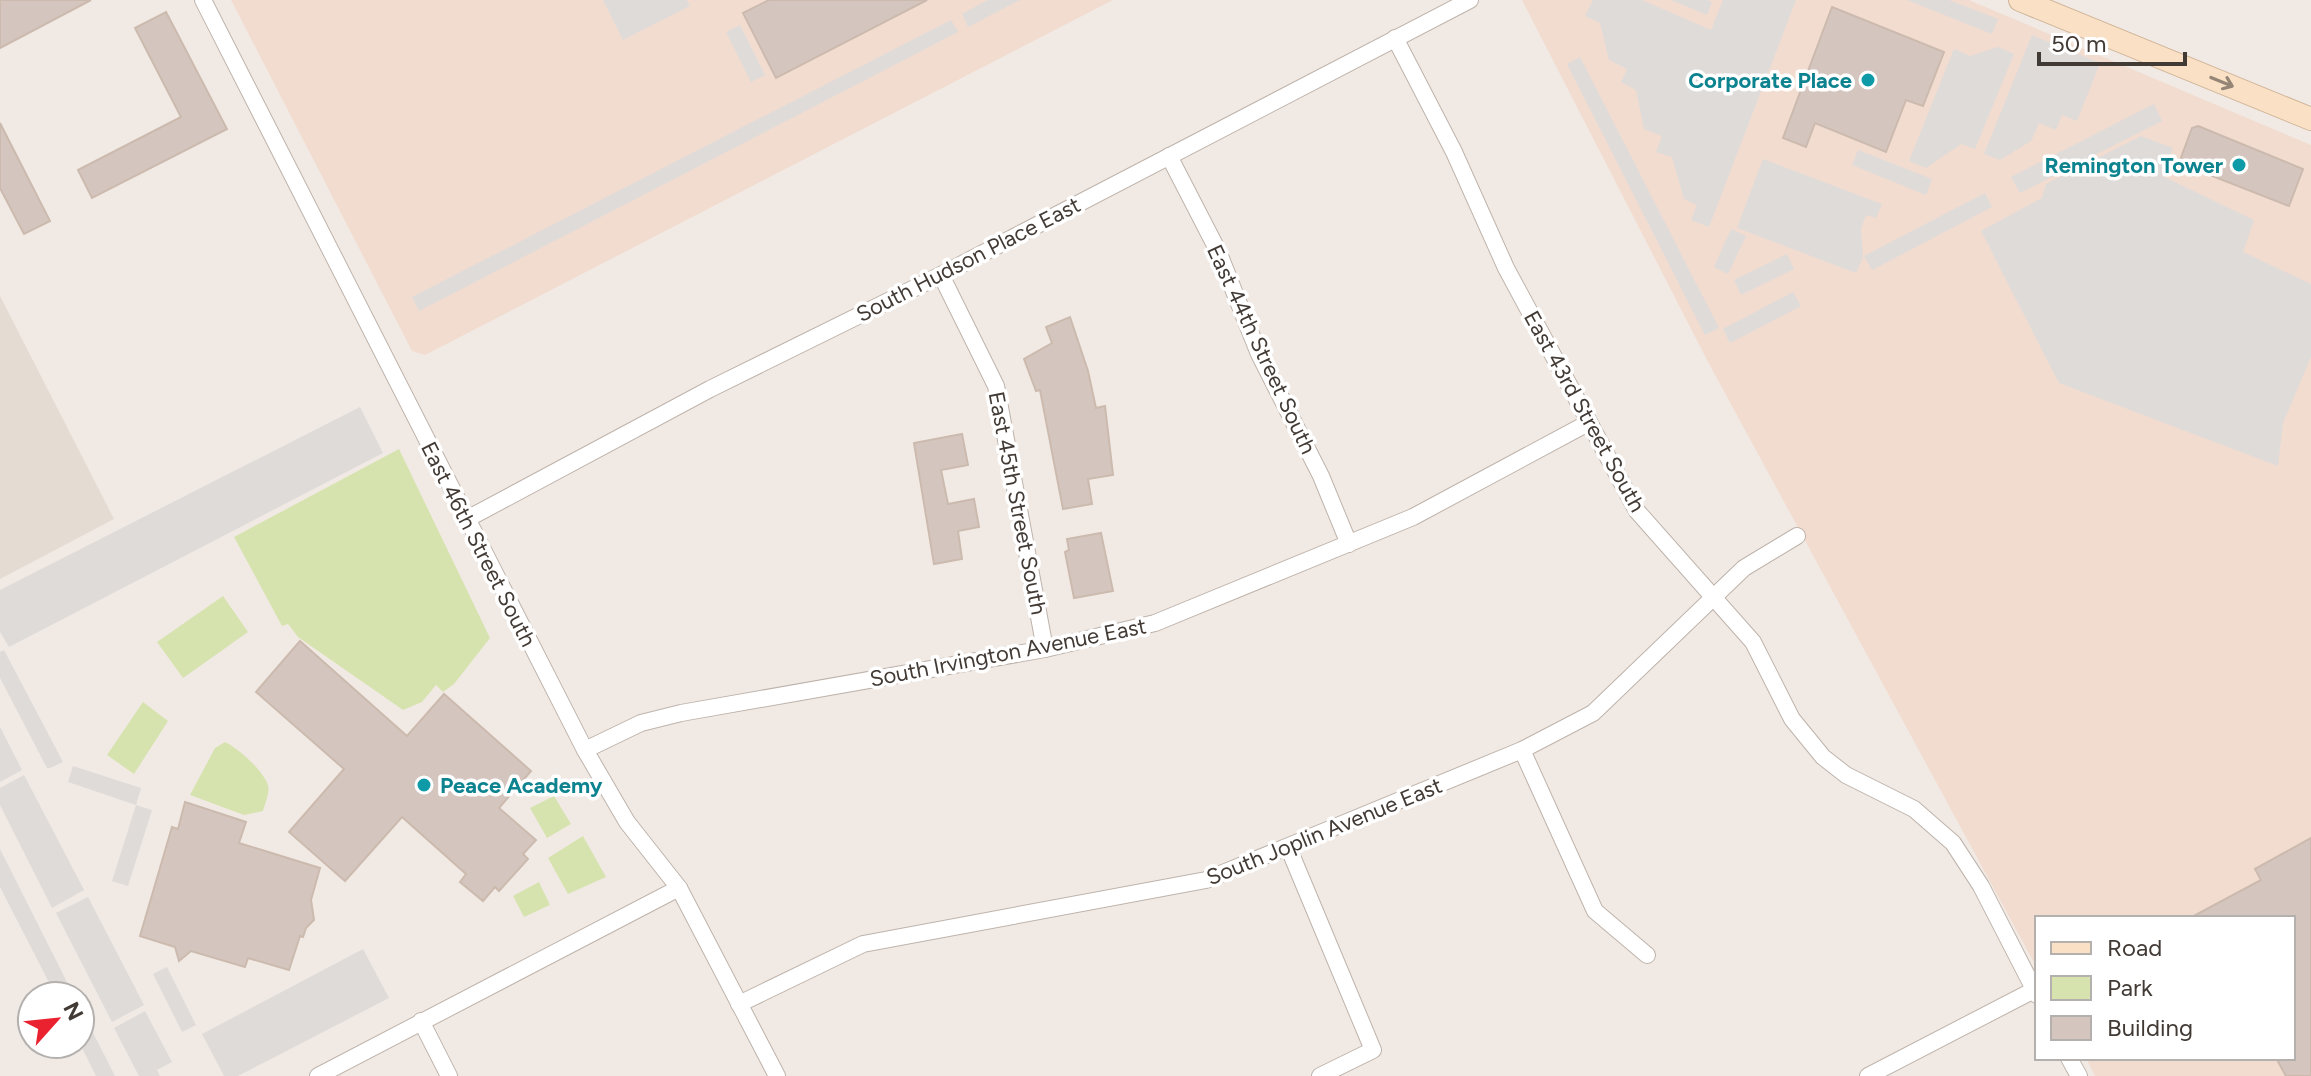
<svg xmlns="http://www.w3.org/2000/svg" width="2311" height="1076" font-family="Figtree,sans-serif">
  <rect width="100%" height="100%" fill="#f1eae4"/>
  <polygon fill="#e4dbd3" points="0,296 114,519 0,579"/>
  <g fill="#f2dcd0">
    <polygon points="231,0 1113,0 425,355 412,351"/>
    <polygon points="1522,0 1969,0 2311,145 2311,1076 2095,1076 2086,1058 2293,1058 2293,918 2037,918 2037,968 1707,360"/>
  </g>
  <g fill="#d7e3af">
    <polygon points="399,449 490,638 454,684 443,692 436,685 422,702 403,710 298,637 288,624 282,626 234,537"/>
    <polygon points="223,596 248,632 183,678 157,642"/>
    <polygon points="143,702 168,721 134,774 107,755"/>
    <path d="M225,742C238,748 263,770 268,785C270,793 265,803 263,811L244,815L190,795L215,748Z"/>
    <polygon points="554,796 571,824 547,838 530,808"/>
    <polygon points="583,836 606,877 568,894 548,858"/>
    <polygon points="539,882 550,905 524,917 513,896"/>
  </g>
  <g fill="#dfdbd9">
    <polygon points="603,0 687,0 690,6 623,40"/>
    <polygon points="988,0 1020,0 968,27 962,14"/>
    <polygon points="1593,0 1642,0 1711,30 1723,0 1796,0 1709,227 1691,220 1697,205 1684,199 1672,157 1656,152 1662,136 1644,129 1636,90 1621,82 1627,69 1609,60 1600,23 1585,16"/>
    <polygon points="1671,0 1707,0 1712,2 1707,15"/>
    <polygon points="1907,0 1949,0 1998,19 1992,34"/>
    <polygon points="951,20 958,32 419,311 412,297"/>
    <polygon points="740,25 765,75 751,82 726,32"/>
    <polygon points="2032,35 2100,63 2077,121 2062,115 2056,130 2039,123 2031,141 2000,160 1984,154"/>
    <polygon points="1998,47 2014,54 1975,149 1961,144 1926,168 1909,161 1954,49 1970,56"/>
    <polygon points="1580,57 1719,328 1705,335 1567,64"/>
    <polygon points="2154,104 2162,121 2020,193 2011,177"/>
    <polygon points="2141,136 2173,148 2162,176 2254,220 2243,252 2311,284 2311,357 2283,423 2278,466 2059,383 1981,231 2042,198 2046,184"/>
    <polygon points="1858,150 1932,179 1926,195 1852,165"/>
    <polygon points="1763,159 1882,204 1876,218 1866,215 1861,229 1863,257 1856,273 1737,228"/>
    <polygon points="1985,193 1992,207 1872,270 1864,256"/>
    <polygon points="1731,229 1746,236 1728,274 1714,267"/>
    <polygon points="1787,254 1794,269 1741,295 1734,280"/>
    <polygon points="1793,292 1801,306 1730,343 1723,329"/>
    <polygon points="360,407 383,453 9,647 0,632 0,590"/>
    <polygon points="4,650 63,762 50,768 47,768 0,678 0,652"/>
    <polygon points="0,727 22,770 0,782"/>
    <polygon points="73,766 141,788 136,805 152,810 128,886 112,881 136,805 68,782"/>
    <polygon points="24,775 84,890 52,908 0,805 0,788"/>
    <polygon points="0,849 74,996 56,996 0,887"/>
    <polygon points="88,897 144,1005 112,1022 56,913"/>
    <polygon points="363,949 389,998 238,1076 224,1076 202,1034"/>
    <polygon points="167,967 196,1025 182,1032 153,974"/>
    <polygon points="80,1007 115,1076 96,1076 80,1044"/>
    <polygon points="145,1011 172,1062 157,1070 160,1076 139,1076 114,1028"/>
  </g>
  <g fill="#d4c6be" stroke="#ccbaae" stroke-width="2">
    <polygon points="0,0 91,0 0,48"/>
    <polygon points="769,0 927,0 776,78 743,13"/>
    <polygon points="1832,7 1944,52 1923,106 1906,100 1886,152 1815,123 1806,147 1783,138"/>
    <polygon points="166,12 227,129 92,198 78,170 181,117 135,28"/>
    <polygon points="0,123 50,221 24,234 0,188"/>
    <polygon points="2198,126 2303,169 2289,206 2179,163 2192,128"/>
    <polygon points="1070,317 1088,371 1096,408 1105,406 1113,475 1088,479 1092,504 1063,509 1040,390 1036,391 1024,359 1052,343 1046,327"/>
    <polygon points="962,434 968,465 941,470 948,504 974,499 979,527 958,531 962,559 934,564 914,443"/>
    <polygon points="1101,533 1113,591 1074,598 1065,552 1069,550 1067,539"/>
    <polygon points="300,641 407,736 444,694 531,771 499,808 536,840 523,854 528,859 499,891 495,887 483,901 460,882 466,874 402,817 345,881 289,832 344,769 256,692"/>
    <polygon points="185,802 246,822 239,843 320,868 311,900 314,920 306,928 303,937 300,936 289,970 248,958 245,967 191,951 179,961 175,947 140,936 172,827 178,829"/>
    <polygon points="2311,838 2311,1076 2286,1076 2276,1058 2293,1058 2293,918 2190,918 2261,880 2255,869"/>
  </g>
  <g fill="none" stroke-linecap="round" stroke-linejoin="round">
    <g stroke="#beb3ab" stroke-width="18">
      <g id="street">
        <polyline points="203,0 585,750 627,822 679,888 777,1076"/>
        <polyline points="1395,38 1454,152 1506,268 1637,511 1753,642 1792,719 1823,757 1846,775 1914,809 1953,843 1981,886 2037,995"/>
        <polyline points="1169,156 1218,251 1259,354 1321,476 1349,544"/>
        <polyline points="941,275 996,386 1045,649"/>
        <polyline points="467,519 710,389 941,275 1470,0"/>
        <polyline points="585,750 641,723 681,713 1045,649 1155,623 1413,517 1588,423"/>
        <polyline points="1522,750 1595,911 1647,955"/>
        <polyline points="1289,849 1373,1050 1320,1076"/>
        <polyline points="739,1004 863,944 1206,880 1522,750 1593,713 1744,568 1797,536"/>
        <polyline points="421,1021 449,1076"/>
        <polyline points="2069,1058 2079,1076"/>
        <polyline points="318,1076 679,888"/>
        <polyline points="1868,1076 2034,990"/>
      </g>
    </g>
    <g stroke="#d1b599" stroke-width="24">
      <polyline id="secondary" points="2020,0 2311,119"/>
    </g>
    <use href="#street" stroke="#fff" stroke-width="16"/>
    <use href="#secondary" stroke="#fae1c5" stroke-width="22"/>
  </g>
  <defs><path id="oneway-shaft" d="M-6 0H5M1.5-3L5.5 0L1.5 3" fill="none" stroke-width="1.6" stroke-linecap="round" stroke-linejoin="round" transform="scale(2)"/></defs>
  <use stroke="#958576" href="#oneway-shaft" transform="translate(2222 82) rotate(22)"/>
  <g fill="#0f9aa8" stroke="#fff" stroke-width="3">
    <circle cx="1868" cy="80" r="8"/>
    <circle cx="2239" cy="165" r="8"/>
    <circle cx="424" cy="785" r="8"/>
  </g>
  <g text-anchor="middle" stroke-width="7" stroke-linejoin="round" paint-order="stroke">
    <g font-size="22" font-weight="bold" fill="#0d838f" stroke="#fff" text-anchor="end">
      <text x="1852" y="88">Corporate Place</text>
      <text x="2223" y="173">Remington Tower</text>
      <text x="440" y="793" text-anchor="start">Peace Academy</text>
    </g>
    <g font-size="22" fill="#423a35" stroke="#fff">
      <text transform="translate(968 259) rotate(-27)" y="8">South Hudson Place East</text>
      <text transform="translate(1262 349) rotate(65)" y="8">East 44th Street South</text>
      <text transform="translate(1585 411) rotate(61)" y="8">East 43rd Street South</text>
      <text transform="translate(1018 503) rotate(79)" y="8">East 45th Street South</text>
      <text transform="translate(479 544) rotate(63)" y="8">East 46th Street South</text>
      <text transform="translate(1008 652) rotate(-11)" y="8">South Irvington Avenue East</text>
      <text transform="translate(1324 831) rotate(-22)" y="8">South Joplin Avenue East</text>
    </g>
  </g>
  <rect x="2035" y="916" width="260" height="144" fill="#ffffff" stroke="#b3b0ae" stroke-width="2"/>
  <rect x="2051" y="942" width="40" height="12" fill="#fae1c5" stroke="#b3b0ae" stroke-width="2"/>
  <text x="2107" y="956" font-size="24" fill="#423a35">Road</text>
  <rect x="2051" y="976" width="40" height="24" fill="#d7e3af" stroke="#b3b0ae" stroke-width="2"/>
  <text x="2107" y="996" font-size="24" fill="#423a35">Park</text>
  <rect x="2051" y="1016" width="40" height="24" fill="#d4c6be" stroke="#b3b0ae" stroke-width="2"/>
  <text x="2107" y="1036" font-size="24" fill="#423a35">Building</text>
  <g transform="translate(56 1020) rotate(63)"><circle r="38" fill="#ffffff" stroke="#b3b0ae" stroke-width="2"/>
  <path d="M0-6L14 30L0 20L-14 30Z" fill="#ea2230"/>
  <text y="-12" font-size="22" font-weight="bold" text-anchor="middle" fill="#423a35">N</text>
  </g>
  <path d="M2039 52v12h146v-12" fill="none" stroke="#423a35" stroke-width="4"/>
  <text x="2051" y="52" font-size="24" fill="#423a35" stroke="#ffffff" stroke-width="6" paint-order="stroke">50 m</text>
</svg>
